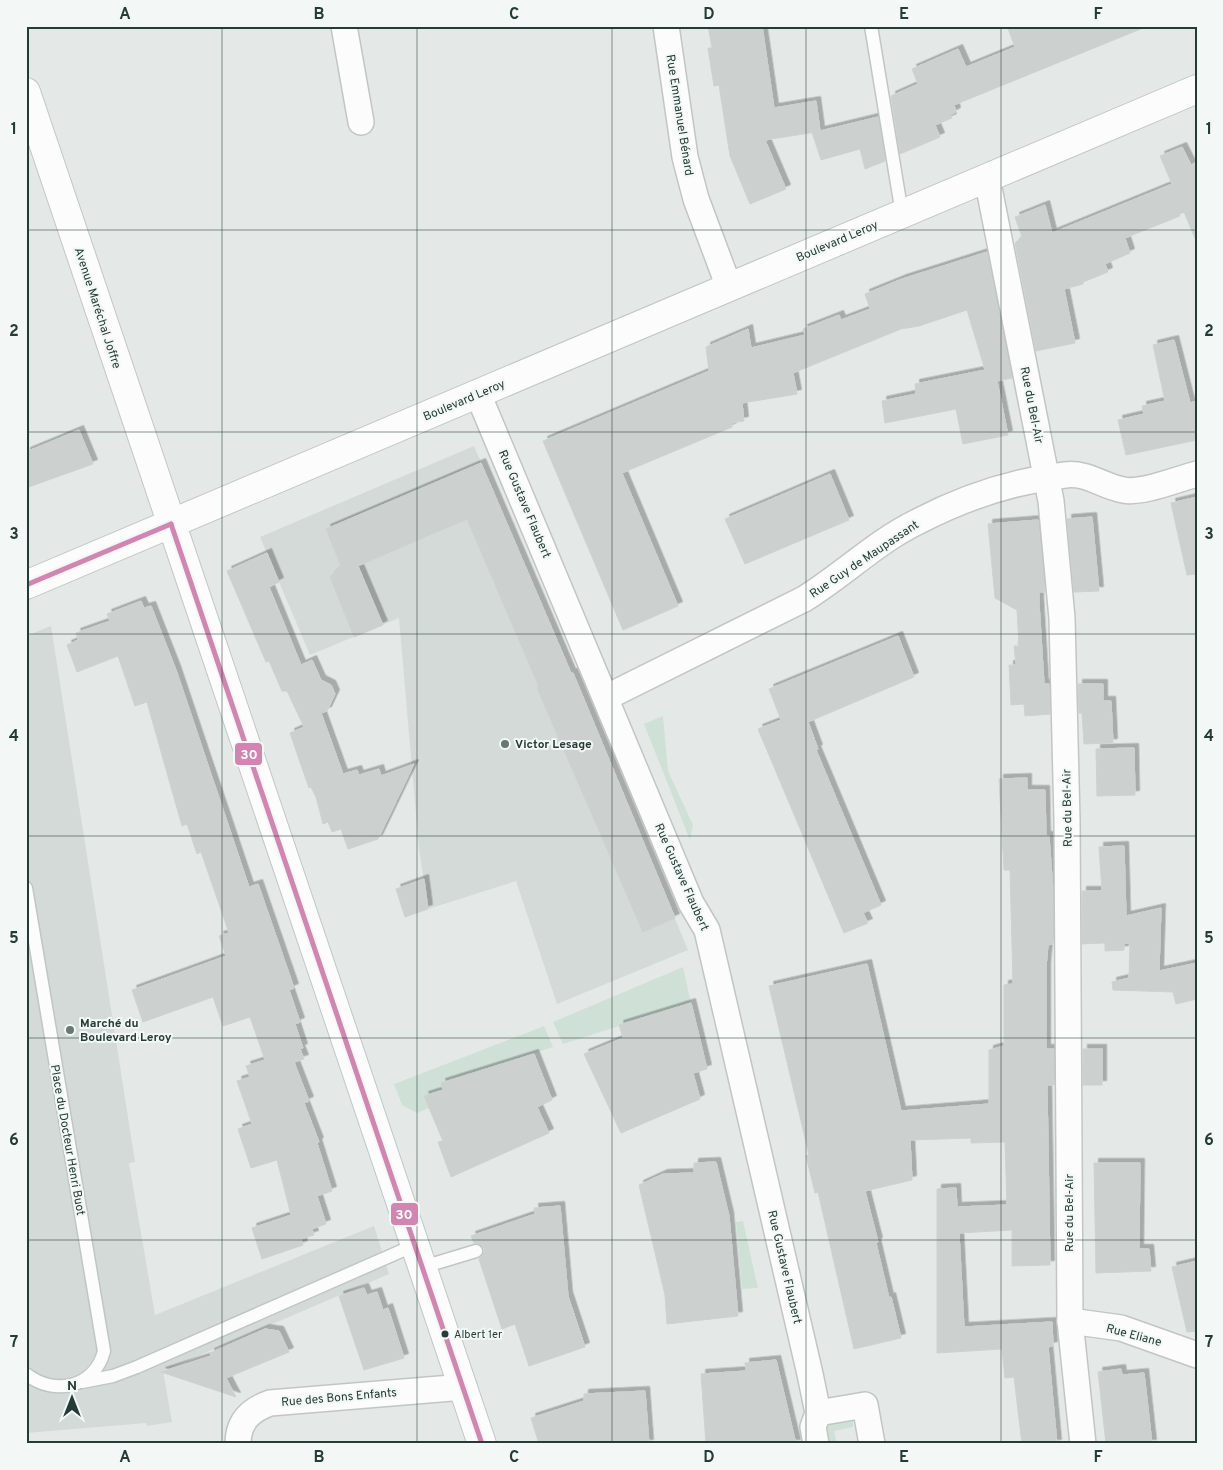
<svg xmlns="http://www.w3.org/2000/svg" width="1223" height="1470" font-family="Overpass,sans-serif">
  <defs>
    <filter id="shadow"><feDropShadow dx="4.5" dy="-4.5" stdDeviation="0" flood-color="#0004"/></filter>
  </defs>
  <rect width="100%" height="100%" fill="#e4e9e7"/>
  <g fill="#d3dad7">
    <polygon points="474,446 571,673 573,673 688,950 557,1004 516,881 428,909 419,849 399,618 310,655 260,537"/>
    <polygon points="51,626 135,1162 129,1163 155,1315 374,1226 389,1274 163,1371 172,1422 147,1426 146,1423 26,1433 26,636"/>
  </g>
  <g fill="#cfe1d6">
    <polygon points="663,716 668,771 693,825 690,840 644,724"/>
    <polygon points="683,967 691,1003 563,1044 553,1022"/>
    <polygon points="544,1026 553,1047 441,1083 443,1090 424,1096 429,1108 417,1113 402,1105 394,1084"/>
    <polygon points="743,1221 758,1288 742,1289 736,1222"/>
    <polygon points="853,1418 853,1427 834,1431 837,1444 823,1444 820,1422"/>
  </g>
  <g fill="#ccd0cf" stroke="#cdd2d0" filter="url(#shadow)">
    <polygon points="708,26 762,26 774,108 816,101 820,131 878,117 885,161 865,169 860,149 821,160 812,132 816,132 765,140 786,189 750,204 730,156 719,85 714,86 708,48 712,48"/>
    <polygon points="1007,26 1148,26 954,105 956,112 950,115 952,118 935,125 940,137 900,154 891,96 918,84 912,69 958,49 966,67 1015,47"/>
    <polygon points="1182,147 1191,165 1197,162 1197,243 1181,205 1184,212 1179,214 1180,216 1125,238 1130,253 1105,264 1108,272 1083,282 1083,284 1064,289 1075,343 1036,351 1015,243 1022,237 1015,217 1045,205 1052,233 1172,184 1160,156"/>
    <polygon points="987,252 1012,378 997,381 1008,435 963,444 956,409 885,423 882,401 916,394 915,384 985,370 967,310 919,326 901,329 793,373 797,394 742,403 744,421 731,423 732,427 622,473 678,606 623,630 543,441 709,371 706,347 748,329 751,348 805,335 803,329 839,315 841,320 870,309 865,294 902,279"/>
    <polygon points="1174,340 1190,403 1197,401 1197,440 1126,455 1118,420 1144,414 1142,406 1165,401 1153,345"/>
    <polygon points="79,430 93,464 26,488 26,452"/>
    <polygon points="481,463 571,673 573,673 675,918 643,932 537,688 539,687 467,519 358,566 383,625 354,637 330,577 341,566 326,529"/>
    <polygon points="830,474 849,520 745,564 725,519"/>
    <polygon points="1197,497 1197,574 1187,575 1171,503"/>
    <polygon points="1092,517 1099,591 1074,592 1067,519"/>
    <polygon points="1038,520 1045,592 1039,592 1039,603 1044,684 1049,684 1050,714 1025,716 1024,704 1011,705 1009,665 1016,665 1014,646 1019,646 1017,610 995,598 988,524"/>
    <polygon points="267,553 279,582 269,587 301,665 312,660 321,680 331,685 335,694 327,711 321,713 343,774 357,770 359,775 379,769 381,776 414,764 378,839 348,849 341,829 332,832 328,822 323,824 316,797 311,787 309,788 290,733 304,727 287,691 282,691 269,661 266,662 227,571"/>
    <polygon points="141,601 144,608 151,606 176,670 249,887 258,884 294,988 289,990 300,1022 295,1024 303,1048 300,1049 304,1059 294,1062 309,1101 304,1103 319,1142 317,1143 332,1191 317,1196 326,1224 312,1229 314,1235 301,1239 303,1245 262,1259 252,1228 291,1215 277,1160 251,1168 238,1129 252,1124 237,1081 250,1077 246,1066 265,1060 250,1017 223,1026 213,997 143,1022 132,990 226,956 219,936 229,933 201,852 197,854 187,824 182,826 147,702 135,706 118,656 77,672 67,645 78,640 76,633 110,621 107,614"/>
    <polygon points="898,636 914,677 808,722 818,749 816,750 881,905 863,913 868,923 844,933 758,729 781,720 769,689"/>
    <polygon points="1078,684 1103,684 1103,701 1111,701 1113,743 1084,744 1082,713 1079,713"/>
    <polygon points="1134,748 1135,795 1097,796 1096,749"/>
    <polygon points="1027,778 1027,790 1045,790 1046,836 1049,836 1053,892 1053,944 1048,945 1046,967 1046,1049 1054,1049 1054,1085 1047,1085 1050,1265 1012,1266 1012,1230 959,1233 964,1327 1052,1322 1053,1346 1048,1347 1057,1444 1022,1444 1014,1377 1005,1378 1002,1349 937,1353 937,1189 956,1188 957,1207 1007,1205 1005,1142 971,1143 971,1138 910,1140 912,1180 865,1191 878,1242 876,1243 889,1298 891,1297 901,1338 854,1349 818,1192 815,1193 806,1156 809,1155 769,986 867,964 901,1111 989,1104 989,1050 1004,1046 1004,985 1013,984 1010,870 1004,870 999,779"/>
    <polygon points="1124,846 1126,916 1161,908 1159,971 1197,963 1197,999 1176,1004 1173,992 1113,990 1112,982 1129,978 1130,943 1124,943 1124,950 1105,951 1105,943 1082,944 1082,891 1102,891 1099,847"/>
    <polygon points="424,879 428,909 405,917 396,889"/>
    <polygon points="691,1003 707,1069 693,1073 700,1099 621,1133 584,1054 623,1038 619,1025"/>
    <rect x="1083" y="1049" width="19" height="36"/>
    <polygon points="534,1054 552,1100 537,1107 549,1133 451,1177 438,1142 443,1141 424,1096 443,1090 441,1083"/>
    <polygon points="716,1162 729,1216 738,1316 667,1324 665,1295 639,1185 663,1174 694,1173 694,1163"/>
    <polygon points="1094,1163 1140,1163 1139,1249 1149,1249 1151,1271 1096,1273"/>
    <polygon points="560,1206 568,1296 585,1347 529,1366 515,1324 502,1329 479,1259 484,1253 484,1248 478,1243 474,1243 471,1236 535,1214 534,1208"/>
    <polygon points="1197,1261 1197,1331 1187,1332 1172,1267"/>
    <polygon points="364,1288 367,1295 377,1292 383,1310 388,1308 404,1358 364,1370 339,1296"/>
    <polygon points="265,1329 279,1331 289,1352 226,1378 236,1397 161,1372 211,1356 210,1353"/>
    <polygon points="776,1360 796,1444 706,1444 701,1374 746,1371 745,1363"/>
    <polygon points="1121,1369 1122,1375 1144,1373 1152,1444 1106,1444 1098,1372"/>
    <polygon points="645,1391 649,1444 539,1444 531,1418 584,1401 584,1394"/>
  </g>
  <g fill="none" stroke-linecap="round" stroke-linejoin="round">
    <g stroke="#c1c6c4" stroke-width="15">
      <g id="lane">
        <polyline points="871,26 902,214"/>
        <path d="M26,888L104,1351C95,1387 55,1397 26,1374"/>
        <polyline points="423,1267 476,1251"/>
        <polyline points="82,1382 113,1376 137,1367 415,1245"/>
      </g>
    </g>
    <g stroke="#c1c6c4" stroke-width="28">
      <g id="street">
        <polyline points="344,26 361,122"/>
        <polyline points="666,26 685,157 696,199 729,287"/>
        <polyline points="987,178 1051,501 1062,618 1067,820 1070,1321 1083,1444"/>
        <polyline points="478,394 691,903 707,930 810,1374 818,1413 813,1427 816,1444"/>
        <path d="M607,697L804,599C843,575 876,542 917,522C963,498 1014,481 1065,475C1087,472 1102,486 1123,490C1142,494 1177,479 1197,474"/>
        <polyline points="1070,1321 1121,1328 1197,1355"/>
        <polyline points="818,1413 865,1405 872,1444"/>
        <path d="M238,1444C238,1422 250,1410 270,1403L464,1387"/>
      </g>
    </g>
    <g stroke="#c0c7c5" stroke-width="30">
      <g id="secondary">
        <polyline points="26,92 482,1444"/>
        <polyline points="26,585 1197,89"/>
      </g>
    </g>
    <use href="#lane" stroke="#fbfcfb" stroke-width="12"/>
    <use href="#street" stroke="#fbfcfb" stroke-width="25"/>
    <use href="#secondary" stroke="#fbfcfb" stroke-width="28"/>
    <g stroke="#f3f8f6" stroke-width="9">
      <g id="bus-1">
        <polyline points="171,524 482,1444"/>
        <polyline points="26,585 171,524"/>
      </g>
    </g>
    <use href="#bus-1" stroke="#d285b1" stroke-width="5"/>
  </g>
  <path fill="none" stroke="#243b37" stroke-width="1" stroke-opacity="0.55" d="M222,26V1444M417,26V1444M612,26V1444M806,26V1444M1001,26V1444M26,230H1197M26,432H1197M26,634H1197M26,836H1197M26,1038H1197M26,1240H1197"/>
  <g fill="#677875" stroke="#f3f8f6" stroke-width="2">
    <circle cx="505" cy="744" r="5"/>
    <circle cx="70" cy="1030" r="5"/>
  </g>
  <circle fill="#243b37" stroke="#f3f8f6" stroke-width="2" cx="445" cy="1334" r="4.5"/>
  <g text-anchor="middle" stroke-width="4" stroke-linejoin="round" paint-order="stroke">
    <g font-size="11" fill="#243b37" stroke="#f3f8f6" text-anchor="start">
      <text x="454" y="1338">Albert 1er</text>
    </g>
    <g font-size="12" fill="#243b37" stroke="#f3f8f6">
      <text transform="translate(680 115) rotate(81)" y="4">Rue Emmanuel Bénard</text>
      <text transform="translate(837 241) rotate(-23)" y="4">Boulevard Leroy</text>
      <text transform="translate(98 308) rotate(72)" y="4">Avenue Maréchal Joffre</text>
      <text transform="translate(464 400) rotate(-23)" y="4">Boulevard Leroy</text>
      <text transform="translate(1032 405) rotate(79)" y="4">Rue du Bel-Air</text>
      <text transform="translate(525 504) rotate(67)" y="4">Rue Gustave Flaubert</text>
      <text transform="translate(864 559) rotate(-34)" y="4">Rue Guy de Maupassant</text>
      <text transform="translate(1067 808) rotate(-91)" y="4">Rue du Bel-Air</text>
      <text transform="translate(682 877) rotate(66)" y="4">Rue Gustave Flaubert</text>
      <text transform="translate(68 1140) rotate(80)" y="4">Place du Docteur Henri Buot</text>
      <text transform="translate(1069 1213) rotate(-90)" y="4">Rue du Bel-Air</text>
      <text transform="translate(785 1267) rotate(77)" y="4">Rue Gustave Flaubert</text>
      <text transform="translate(1134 1335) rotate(15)" y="4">Rue Eliane</text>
      <text transform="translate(339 1397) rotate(-5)" y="4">Rue des Bons Enfants</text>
    </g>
    <g font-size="12" font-weight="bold" fill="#243b37" stroke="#f3f8f6" text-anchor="start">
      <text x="515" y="748">Victor Lesage</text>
      <text x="80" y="1027">Marché du<tspan x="80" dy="14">Boulevard Leroy</tspan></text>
    </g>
  </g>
  <g stroke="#f3f8f6" stroke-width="2">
    <rect x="234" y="742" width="29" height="24" rx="5" fill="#d285b1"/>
    <rect x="390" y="1202" width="29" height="24" rx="5" fill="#d285b1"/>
  </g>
  <g font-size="14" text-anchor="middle" font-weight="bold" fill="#fff">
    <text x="249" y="759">30</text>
    <text x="404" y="1219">30</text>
  </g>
  <rect width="1223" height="1470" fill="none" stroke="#f3f8f6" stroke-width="55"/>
  <g transform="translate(72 1398)" stroke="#f3f8f6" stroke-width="4" paint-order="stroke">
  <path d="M0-4L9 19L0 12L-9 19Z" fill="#243b37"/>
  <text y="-8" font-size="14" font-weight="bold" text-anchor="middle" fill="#243b37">N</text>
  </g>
  <rect x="28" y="28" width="1168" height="1414" fill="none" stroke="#243b37" stroke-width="2"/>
  <g font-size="16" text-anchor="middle" font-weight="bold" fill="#243b37">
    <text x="125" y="19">A</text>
    <text x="319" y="19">B</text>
    <text x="514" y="19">C</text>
    <text x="709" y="19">D</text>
    <text x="904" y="19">E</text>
    <text x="1098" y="19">F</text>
    <text x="14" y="134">1</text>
    <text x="1209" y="134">1</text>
    <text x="14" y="336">2</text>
    <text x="1209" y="336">2</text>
    <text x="14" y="539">3</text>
    <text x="1209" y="539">3</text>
    <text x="14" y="741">4</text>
    <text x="1209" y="741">4</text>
    <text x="14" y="943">5</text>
    <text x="1209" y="943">5</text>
    <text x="14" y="1145">6</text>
    <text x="1209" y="1145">6</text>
    <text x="14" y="1347">7</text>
    <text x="1209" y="1347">7</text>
    <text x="125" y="1462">A</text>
    <text x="319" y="1462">B</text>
    <text x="514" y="1462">C</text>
    <text x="709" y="1462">D</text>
    <text x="904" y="1462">E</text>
    <text x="1098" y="1462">F</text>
  </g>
</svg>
